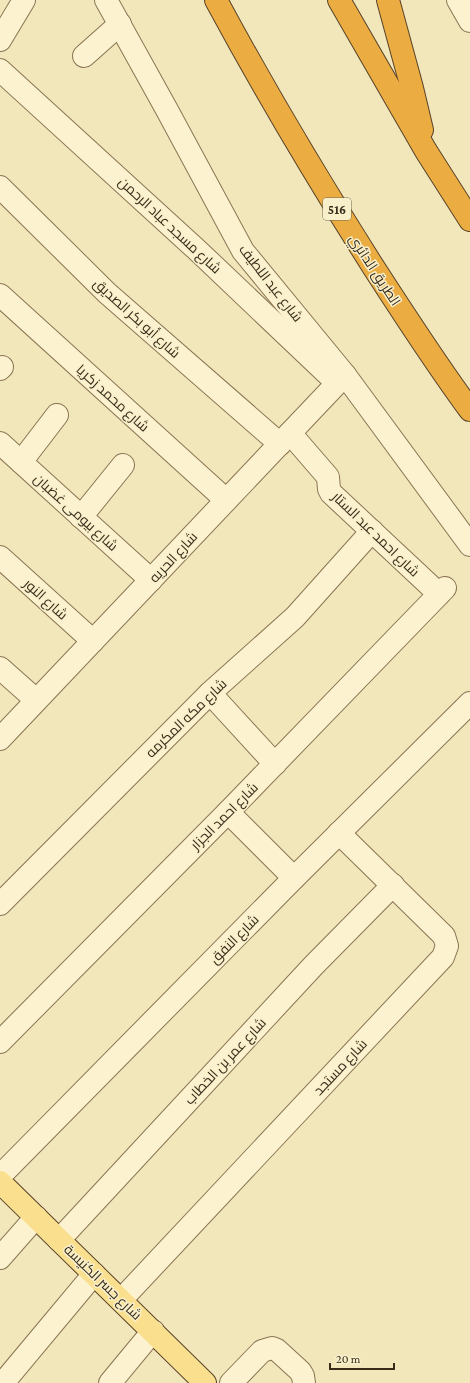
<svg xmlns="http://www.w3.org/2000/svg" width="470" height="1383" font-family="'Crimson Pro',Cairo,serif">
  <rect width="100%" height="100%" fill="#f2e6bb"/>
  <g fill="none" stroke-linecap="round" stroke-linejoin="round">
    <g stroke="#8a7553" stroke-width="24">
      <g id="minor">
        <polyline points="106,0 167,110 243,251 345,375 470,545"/>
        <polyline points="458,0 470,21"/>
        <polyline points="0,40 24,0"/>
        <polyline points="84,56 120,24"/>
        <polyline points="0,70 196,249 335,381"/>
        <polyline points="0,187 107,293 280,444"/>
        <polyline points="0,295 226,500"/>
        <polyline points="0,369 2,367"/>
        <polyline points="290,433 328,477 329,489 331,493 439,594"/>
        <polyline points="0,443 151,580"/>
        <polyline points="21,462 57,415"/>
        <polyline points="81,517 123,465"/>
        <polyline points="0,557 93,641"/>
        <polyline points="0,668 36,700"/>
        <polyline points="210,693 275,764"/>
        <polyline points="0,739 345,375"/>
        <polyline points="228,812 294,878"/>
        <polyline points="0,904 210,693 295,617 372,531"/>
        <polyline points="0,1042 228,812 445,588"/>
        <polyline points="0,1176 294,878 470,703"/>
        <polyline points="59,1240 314,965 393,885"/>
        <polyline points="0,1258 36,1217"/>
        <polyline points="121,1300 443,957 447,946 444,936 339,833"/>
        <polyline points="3,1383 94,1274"/>
        <polyline points="110,1383 153,1331"/>
        <polyline points="231,1383 262,1351 272,1348 277,1350 300,1371 303,1376 304,1383"/>
      </g>
    </g>
    <g stroke="#574229" stroke-width="24">
      <polyline id="major" points="0,1182 205,1383"/>
    </g>
    <g stroke="#574229" stroke-width="24">
      <g id="highway">
        <path d="M216,0C265,91 318,180 374,268C405,316 436,364 470,410"/>
        <polyline points="339,0 426,151 470,220"/>
        <polyline points="388,0 412,88 422,130"/>
      </g>
    </g>
    <use href="#minor" stroke="#fcf2cf" stroke-width="22"/>
    <use href="#major" stroke="#fae08e" stroke-width="22"/>
    <use href="#highway" stroke="#ebad42" stroke-width="22"/>
  </g>
  <g text-anchor="middle" stroke-width="3" stroke-linejoin="round" paint-order="stroke">
    <rect fill="#f8efcb" stroke="#72664f" stroke-width="1" x="323" y="198" width="28" height="22" rx="3"/>
    <g font-size="13" font-weight="bold" fill="#382b1a">
      <text x="337" y="214">516</text>
    </g>
    <g font-size="14" fill="#382b1a" stroke="#f8efcb">
      <text transform="translate(170 225) rotate(43)" y="5">شارع مسجد عباد الرحمن</text>
      <text transform="translate(375 270) rotate(57)" y="5">الطريق الدائري</text>
      <text transform="translate(271 283) rotate(52)" y="5">شارع عبد اللطيف</text>
      <text transform="translate(137 318) rotate(42)" y="5">شارع أبو بكر الصديق</text>
      <text transform="translate(113 398) rotate(42)" y="5">شارع محمد زكريا</text>
      <text transform="translate(76 512) rotate(42)" y="5">شارع بيومى غضبان</text>
      <text transform="translate(376 534) rotate(44)" y="5">شارع احمد عبد الستار</text>
      <text transform="translate(173 557) rotate(-47)" y="5">شارع الحريه</text>
      <text transform="translate(46 599) rotate(42)" y="5">شارع النور</text>
      <text transform="translate(186 718) rotate(-44)" y="5">شارع مكه المكرمه</text>
      <text transform="translate(224 816) rotate(-45)" y="5">شارع احمد الجزار</text>
      <text transform="translate(234 939) rotate(-45)" y="5">شارع النفق</text>
      <text transform="translate(225 1061) rotate(-47)" y="5">شارع عمر بن الخطاب</text>
      <text transform="translate(340 1067) rotate(-47)" y="5">شارع مستجد</text>
      <text transform="translate(103 1282) rotate(44)" y="5">شارع جسر الكنيسة</text>
    </g>
  </g>
  <path d="M330 1363v6h64v-6" fill="none" stroke="#382b1a" stroke-width="2"/>
  <text x="336" y="1363" font-size="12" fill="#382b1a" stroke="#f8efcb" stroke-width="3" paint-order="stroke">20 m</text>
</svg>
